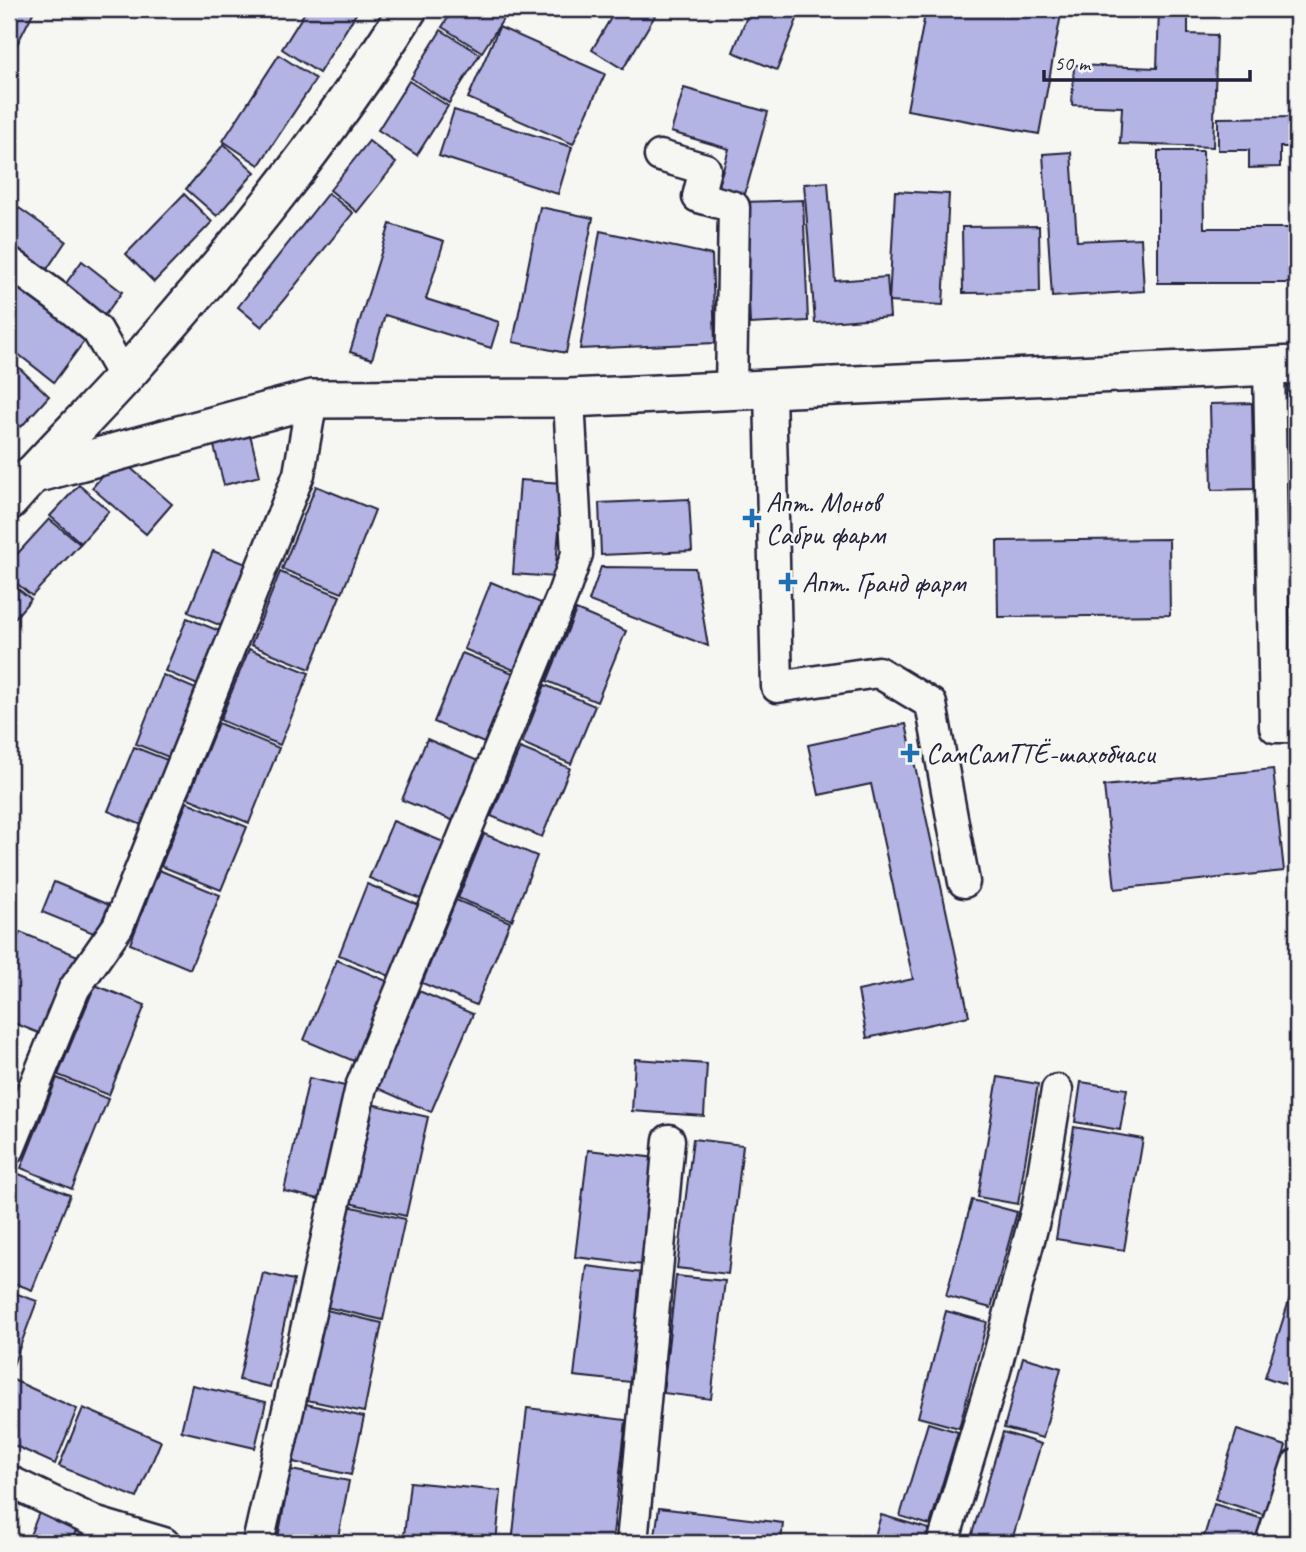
<svg xmlns="http://www.w3.org/2000/svg" width="1306" height="1552" font-family="Caveat,sans-serif">
  <rect width="100%" height="100%" fill="#f6f6f2"/>
  <filter id="ink" filterUnits="userSpaceOnUse"><feTurbulence type="fractalNoise" baseFrequency=".0143" numOctaves="2"/><feDisplacementMap in="SourceGraphic" scale="14" xChannelSelector="R" yChannelSelector="G"/><feConvolveMatrix kernelMatrix="1 2 1 2 8 2 1 2 1" color-interpolation-filters="sRGB"/></filter>
  <g filter="url(#ink)">
    <g fill="#b3b3e4" stroke="#22223b" stroke-width="2">
      <polygon points="9,9 35,9 14,50 9,47"/>
      <polygon points="307,9 359,9 319,73 282,49"/>
      <polygon points="454,9 506,9 509,10 482,52 442,27"/>
      <polygon points="599,9 659,9 623,69 592,50 612,16"/>
      <polygon points="750,9 801,9 777,70 733,52"/>
      <polygon points="926,9 1062,9 1039,134 907,110"/>
      <polygon points="1159,9 1188,9 1188,34 1217,35 1213,147 1120,144 1122,107 1072,105 1074,65 1157,68"/>
      <polygon points="1269,9 1297,9 1297,14"/>
      <polygon points="499,27 605,74 573,144 468,98"/>
      <polygon points="441,30 480,54 449,103 411,78"/>
      <polygon points="279,55 316,79 259,165 223,141"/>
      <polygon points="409,81 448,106 417,155 378,130"/>
      <polygon points="684,88 768,112 745,194 718,186 729,149 671,132"/>
      <polygon points="454,110 572,147 558,194 439,156"/>
      <polygon points="1297,117 1297,147 1280,147 1280,167 1249,168 1249,150 1218,150 1218,118"/>
      <polygon points="369,141 396,163 357,212 330,190"/>
      <polygon points="224,144 255,172 217,216 186,189"/>
      <polygon points="1158,151 1203,151 1204,228 1297,228 1297,283 1158,283"/>
      <polygon points="1071,152 1077,241 1141,238 1144,291 1052,297 1043,154"/>
      <polygon points="828,182 835,281 887,277 890,317 815,323 804,184"/>
      <polygon points="895,191 949,194 943,305 889,302"/>
      <polygon points="328,193 353,213 262,327 238,307"/>
      <polygon points="184,194 212,222 154,282 126,254"/>
      <polygon points="803,200 808,321 750,324 745,202"/>
      <polygon points="540,207 593,218 566,353 513,342"/>
      <polygon points="19,208 66,241 45,272 9,247 9,223"/>
      <polygon points="390,224 444,241 426,299 499,322 491,348 385,315 372,359 350,352"/>
      <polygon points="1039,226 1040,292 963,293 962,227"/>
      <polygon points="600,231 712,255 715,343 580,349"/>
      <polygon points="82,261 122,292 104,316 64,286"/>
      <polygon points="9,275 88,336 54,382 9,347"/>
      <polygon points="13,362 49,396 21,427 9,416 9,367"/>
      <polygon points="1297,385 1297,535 1291,535 1288,386"/>
      <polygon points="1252,403 1254,489 1212,490 1210,404"/>
      <polygon points="250,434 260,476 224,485 213,442"/>
      <polygon points="118,457 172,504 146,534 92,488"/>
      <polygon points="520,480 563,483 555,577 513,574"/>
      <polygon points="79,485 109,511 81,543 50,516"/>
      <polygon points="316,486 375,510 342,593 282,569"/>
      <polygon points="689,499 692,551 601,555 599,503"/>
      <polygon points="49,519 80,544 32,596 9,577 9,563"/>
      <polygon points="1169,539 1170,615 998,617 997,541"/>
      <polygon points="213,551 249,565 224,627 188,612"/>
      <polygon points="1292,552 1297,552 1297,649"/>
      <polygon points="601,567 695,568 708,646 589,601"/>
      <polygon points="280,572 340,596 310,669 251,645"/>
      <polygon points="9,582 31,599 9,625"/>
      <polygon points="491,582 541,603 514,670 464,649"/>
      <polygon points="576,610 626,631 597,702 547,681"/>
      <polygon points="187,618 222,632 200,686 165,671"/>
      <polygon points="249,649 309,673 280,745 220,720"/>
      <polygon points="462,653 513,673 484,743 434,722"/>
      <polygon points="163,675 198,690 171,758 136,744"/>
      <polygon points="545,685 595,706 571,764 522,743"/>
      <polygon points="218,723 279,748 249,823 188,798"/>
      <polygon points="906,724 969,1016 867,1038 858,991 913,979 871,784 819,795 808,745"/>
      <polygon points="427,739 478,761 454,821 402,800"/>
      <polygon points="134,747 170,761 144,826 108,811"/>
      <polygon points="520,748 570,768 542,837 491,816"/>
      <polygon points="1273,769 1284,871 1115,889 1104,786"/>
      <polygon points="187,802 247,827 221,890 161,866"/>
      <polygon points="393,821 446,843 423,900 369,878"/>
      <polygon points="484,834 537,856 512,920 458,898"/>
      <polygon points="159,870 220,895 190,969 130,944"/>
      <polygon points="54,882 109,905 96,934 42,912"/>
      <polygon points="367,884 421,906 392,977 339,955"/>
      <polygon points="456,900 510,922 476,1005 422,983"/>
      <polygon points="20,932 78,956 46,1036 9,1021 9,959"/>
      <polygon points="337,960 389,982 356,1062 304,1040"/>
      <polygon points="95,985 145,1005 109,1095 58,1075"/>
      <polygon points="419,991 473,1014 431,1112 377,1088"/>
      <polygon points="635,1059 707,1064 704,1116 632,1111"/>
      <polygon points="998,1077 1038,1084 1018,1204 978,1197"/>
      <polygon points="57,1078 108,1099 72,1189 21,1168"/>
      <polygon points="309,1078 345,1086 319,1199 284,1191"/>
      <polygon points="9,1080 18,1084 9,1108"/>
      <polygon points="1081,1082 1127,1089 1120,1130 1075,1122"/>
      <polygon points="371,1104 428,1117 406,1216 349,1203"/>
      <polygon points="1074,1127 1143,1139 1124,1250 1056,1239"/>
      <polygon points="693,1139 743,1145 728,1274 677,1268"/>
      <polygon points="588,1150 656,1158 643,1265 575,1257"/>
      <polygon points="19,1174 70,1195 32,1290 9,1281 9,1199"/>
      <polygon points="972,1200 1017,1212 991,1308 946,1296"/>
      <polygon points="348,1206 405,1219 383,1320 326,1307"/>
      <polygon points="587,1266 643,1273 630,1382 574,1376"/>
      <polygon points="263,1273 294,1280 270,1387 239,1380"/>
      <polygon points="1297,1275 1297,1388 1265,1377"/>
      <polygon points="676,1276 725,1281 711,1399 663,1393"/>
      <polygon points="9,1291 37,1301 9,1376"/>
      <polygon points="326,1310 382,1323 364,1412 307,1400"/>
      <polygon points="946,1311 987,1322 959,1428 918,1417"/>
      <polygon points="1023,1357 1061,1368 1043,1438 1004,1428"/>
      <polygon points="9,1378 77,1409 55,1464 9,1443"/>
      <polygon points="192,1385 266,1402 255,1448 181,1431"/>
      <polygon points="306,1404 364,1417 351,1475 293,1462"/>
      <polygon points="83,1408 161,1441 137,1498 59,1466"/>
      <polygon points="527,1408 626,1420 612,1543 512,1543"/>
      <polygon points="928,1423 958,1432 930,1525 900,1516"/>
      <polygon points="1237,1430 1286,1446 1265,1515 1215,1499"/>
      <polygon points="1003,1432 1041,1444 1011,1543 1003,1543 972,1534"/>
      <polygon points="291,1470 349,1481 337,1543 277,1543"/>
      <polygon points="410,1482 501,1491 496,1543 404,1536"/>
      <polygon points="1214,1504 1263,1519 1256,1543 1202,1543"/>
      <polygon points="42,1505 80,1521 71,1543 27,1543"/>
      <polygon points="659,1508 783,1523 781,1543 654,1543"/>
      <polygon points="881,1515 929,1529 925,1543 873,1543"/>
    </g>
    <g fill="none" stroke-linecap="round" stroke-linejoin="round">
      <g stroke="#22223b" stroke-width="35">
        <g id="minor">
          <polyline points="660,156 705,169 698,197 734,207 731,392"/>
          <polyline points="9,262 57,297 97,330 124,377"/>
          <polyline points="1269,365 1275,727 1297,727"/>
          <polyline points="770,390 777,687 878,672 931,704 964,882"/>
          <polyline points="9,1149 74,989 118,926 299,474 312,399"/>
          <polyline points="9,1481 97,1523 164,1543"/>
          <polyline points="258,1543 361,1087 563,594 577,554 569,398"/>
          <polyline points="632,1543 669,1140"/>
          <polyline points="943,1543 994,1374 1038,1205 1057,1090"/>
          <polyline points="1271,1543 1297,1465"/>
        </g>
      </g>
      <g stroke="#22223b" stroke-width="42">
        <g id="major">
          <polyline points="31,475 312,399 569,398 1297,365"/>
          <path d="M9,501C46,458 87,418 125,376C227,260 326,140 408,9"/>
        </g>
      </g>
      <use href="#minor" stroke="#f6f6f2" stroke-width="30"/>
      <use href="#major" stroke="#f6f6f2" stroke-width="37"/>
    </g>
  </g>
  <g fill="#1f6fb2" stroke="#f6f6f2" stroke-width="2.5">
    <path d="M748.5 507.5h7v7h7v7h-7v7h-7v-7h-7v-7h7z"/>
    <path d="M784.5 571.5h7v7h7v7h-7v7h-7v-7h-7v-7h7z"/>
    <path d="M906.5 742.5h7v7h7v7h-7v7h-7v-7h-7v-7h7z"/>
  </g>
  <g text-anchor="middle" stroke-width="5" stroke-linejoin="round" paint-order="stroke">
    <g font-size="28" fill="#22223b" stroke="#f6f6f2" text-anchor="start">
      <text x="766" y="512">Апт. Монов<tspan x="766" dy="32">Сабри фарм</tspan></text>
      <text x="802" y="592">Апт. Гранд фарм</text>
      <text x="926" y="763">СамСамТТЁ-шахобчаси</text>
    </g>
  </g>
  <rect width="1306" height="1552" fill="none" stroke="#f6f6f2" stroke-width="35"/>
  <rect x="18" y="18" width="1271" height="1517" fill="none" stroke="#22223b" stroke-width="2.5" filter="url(#ink)"/>
  <path d="M1044 70v10h206v-10" fill="none" stroke="#22223b" stroke-width="3.5"/>
  <text x="1054" y="70" font-size="21" fill="#22223b" stroke="#f6f6f2" stroke-width="5" paint-order="stroke">50 m</text>
</svg>
